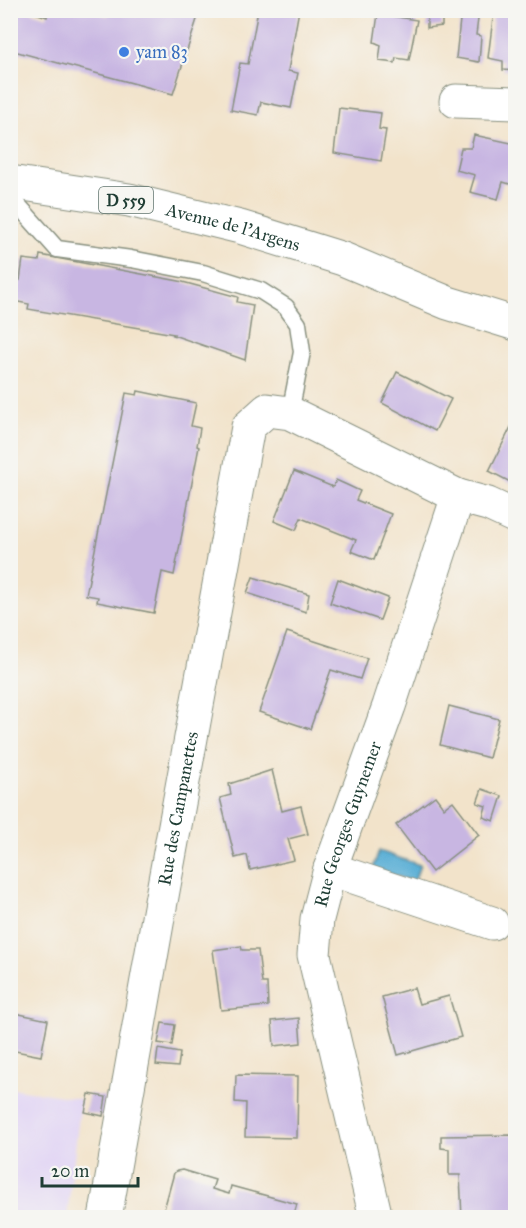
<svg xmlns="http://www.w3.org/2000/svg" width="526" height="1228" font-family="'IM FELL Great Primer',serif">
  <rect width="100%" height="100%" fill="#f6f6f2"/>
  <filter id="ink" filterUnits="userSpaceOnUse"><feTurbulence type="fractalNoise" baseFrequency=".0167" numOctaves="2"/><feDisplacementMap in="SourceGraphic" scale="12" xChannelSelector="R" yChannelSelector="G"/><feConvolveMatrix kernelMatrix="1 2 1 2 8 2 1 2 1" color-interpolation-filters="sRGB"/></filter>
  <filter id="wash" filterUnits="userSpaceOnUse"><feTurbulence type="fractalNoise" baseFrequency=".008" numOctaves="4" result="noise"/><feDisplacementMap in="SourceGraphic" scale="24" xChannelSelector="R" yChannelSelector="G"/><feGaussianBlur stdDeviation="1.35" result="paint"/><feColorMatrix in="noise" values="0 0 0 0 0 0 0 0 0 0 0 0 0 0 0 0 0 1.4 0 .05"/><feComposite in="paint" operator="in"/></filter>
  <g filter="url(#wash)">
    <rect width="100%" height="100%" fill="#f2e3ca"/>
    <polygon fill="#e1d4f4" points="10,1088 81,1099 67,1217 11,1217"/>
    <polygon fill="#58aed5" stroke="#3c7684" stroke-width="1.5" points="379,851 420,865 414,882 373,868"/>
    <g id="blocks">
      <g fill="#c8b6e2">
        <polygon points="18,10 26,10 47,17 48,10 89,10 108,16 110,10 200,10 173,94 10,50 10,37"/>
        <polygon points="258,10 299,10 288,71 298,73 291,108 261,102 258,115 231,110 240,63 248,64"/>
        <polygon points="427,10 442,10 442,26 427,28"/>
        <polygon points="461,10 479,11 476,35 481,36 479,62 456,58"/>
        <polygon points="494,10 514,10 513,23 516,24 516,71 503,70 503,61 488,58"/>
        <polygon points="378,14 417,20 409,60 396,58 395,63 379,61 381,45 374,42"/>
        <polygon points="339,108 381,113 379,129 386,130 381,161 334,153"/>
        <polygon points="474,135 516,144 516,194 512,193 513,185 503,182 498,199 470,192 475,175 456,170 461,148 471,148"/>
        <polygon points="40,255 179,281 238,297 237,302 253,305 245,360 173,335 174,334 28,309 29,304 13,301 19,280 20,280 23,259 39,261"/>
        <polygon points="397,372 451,399 435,431 382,403"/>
        <polygon points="138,391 196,403 191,426 200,428 197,446 199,447 174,575 162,572 154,613 97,602 98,597 86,595 126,393 137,395"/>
        <polygon points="511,427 516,429 516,485 489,471"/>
        <polygon points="294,471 333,487 336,480 347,485 360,491 356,500 391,514 374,560 351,551 356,540 301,518 296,530 274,521"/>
        <polygon points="253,577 309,594 306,612 247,593"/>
        <polygon points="338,579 388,598 380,620 330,603"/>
        <polygon points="287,632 367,658 360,679 331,670 310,729 259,712"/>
        <polygon points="449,706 499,719 489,758 440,745"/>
        <polygon points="272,770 282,811 301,806 308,834 288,839 294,860 250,870 247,855 235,858 220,798 231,795 229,784"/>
        <polygon points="482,789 502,796 494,821 483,817 486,806 477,803"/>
        <polygon points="435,796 444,808 453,801 479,835 432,872 396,825"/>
        <polygon points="241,946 242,950 258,950 262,983 267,983 268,1006 221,1010 213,950"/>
        <polygon points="414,988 419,1004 449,996 461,1037 398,1055 382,997"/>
        <polygon points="10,1012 48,1020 41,1056 10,1050"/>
        <polygon points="299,1018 301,1043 274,1046 272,1021"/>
        <polygon points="162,1023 175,1025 172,1045 158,1043"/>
        <polygon points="158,1049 180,1053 178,1067 156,1065"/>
        <polygon points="236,1075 298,1076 297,1138 245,1137 246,1103 235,1102"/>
        <polygon points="89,1094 106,1097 103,1116 85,1112"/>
        <polygon points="516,1135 516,1218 462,1218 460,1175 449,1175 449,1149 441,1148 441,1136"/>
        <polygon points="182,1170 215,1180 212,1189 229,1194 231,1186 297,1204 293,1218 177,1218 163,1213 174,1173 177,1171"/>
      </g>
    </g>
  </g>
  <g filter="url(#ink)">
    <use href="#blocks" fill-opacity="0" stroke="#88907f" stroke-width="1.5"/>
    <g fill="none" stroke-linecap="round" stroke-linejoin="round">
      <g stroke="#88907f" stroke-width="19">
        <polyline id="service" points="10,196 57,249 131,259 203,273 261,291 286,307 298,324 302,352 290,413"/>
      </g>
      <g stroke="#88907f" stroke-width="35">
        <g id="minor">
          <polyline points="456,101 516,103"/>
          <polyline points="330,869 492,923"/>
          <path id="s1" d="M105,1218L158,918L248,427L267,410L290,413L458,496L488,504L516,517"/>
          <path id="s2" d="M376,1218L314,955L317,919L330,869L389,706L458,496"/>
        </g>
      </g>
      <g stroke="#88907f" stroke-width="35">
        <g id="primary">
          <path id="s3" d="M10,182L129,200L240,227L343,259L448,303L516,324"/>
        </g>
      </g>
      <use href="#service" stroke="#fff" stroke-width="16"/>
      <use href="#minor" stroke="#fff" stroke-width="33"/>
      <use href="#primary" stroke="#fff" stroke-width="33"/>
    </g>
  </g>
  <circle fill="#3f7fe0" stroke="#f6f6f2" stroke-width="2" cx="124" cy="52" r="6"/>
  <g text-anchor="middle" stroke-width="4.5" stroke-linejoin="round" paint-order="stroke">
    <rect fill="#f6f6f2" stroke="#60746d" stroke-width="1.5" x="99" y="187" width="54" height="26" rx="4.5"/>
    <g font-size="16" font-weight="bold" fill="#1f3d34">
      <text x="126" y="206">D 559</text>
    </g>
    <g font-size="18" fill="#366cbe" stroke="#f6f6f2" text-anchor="start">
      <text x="136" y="58">yam 83</text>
    </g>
    <g font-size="18" fill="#1f3d34" stroke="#f6f6f2">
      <text dy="6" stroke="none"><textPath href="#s3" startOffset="228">Avenue de l'Argens</textPath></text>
      <text dy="6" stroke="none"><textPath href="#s1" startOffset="416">Rue des Campanettes</textPath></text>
      <text dy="6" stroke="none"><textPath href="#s2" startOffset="406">Rue Georges Guynemer</textPath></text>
    </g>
  </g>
  <rect width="526" height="1228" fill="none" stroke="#f6f6f2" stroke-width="36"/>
  <path d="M42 1177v9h96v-9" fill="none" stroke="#1f3d34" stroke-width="3"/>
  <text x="51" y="1177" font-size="18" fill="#1f3d34" stroke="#f6f6f2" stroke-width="4.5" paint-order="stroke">20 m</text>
</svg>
